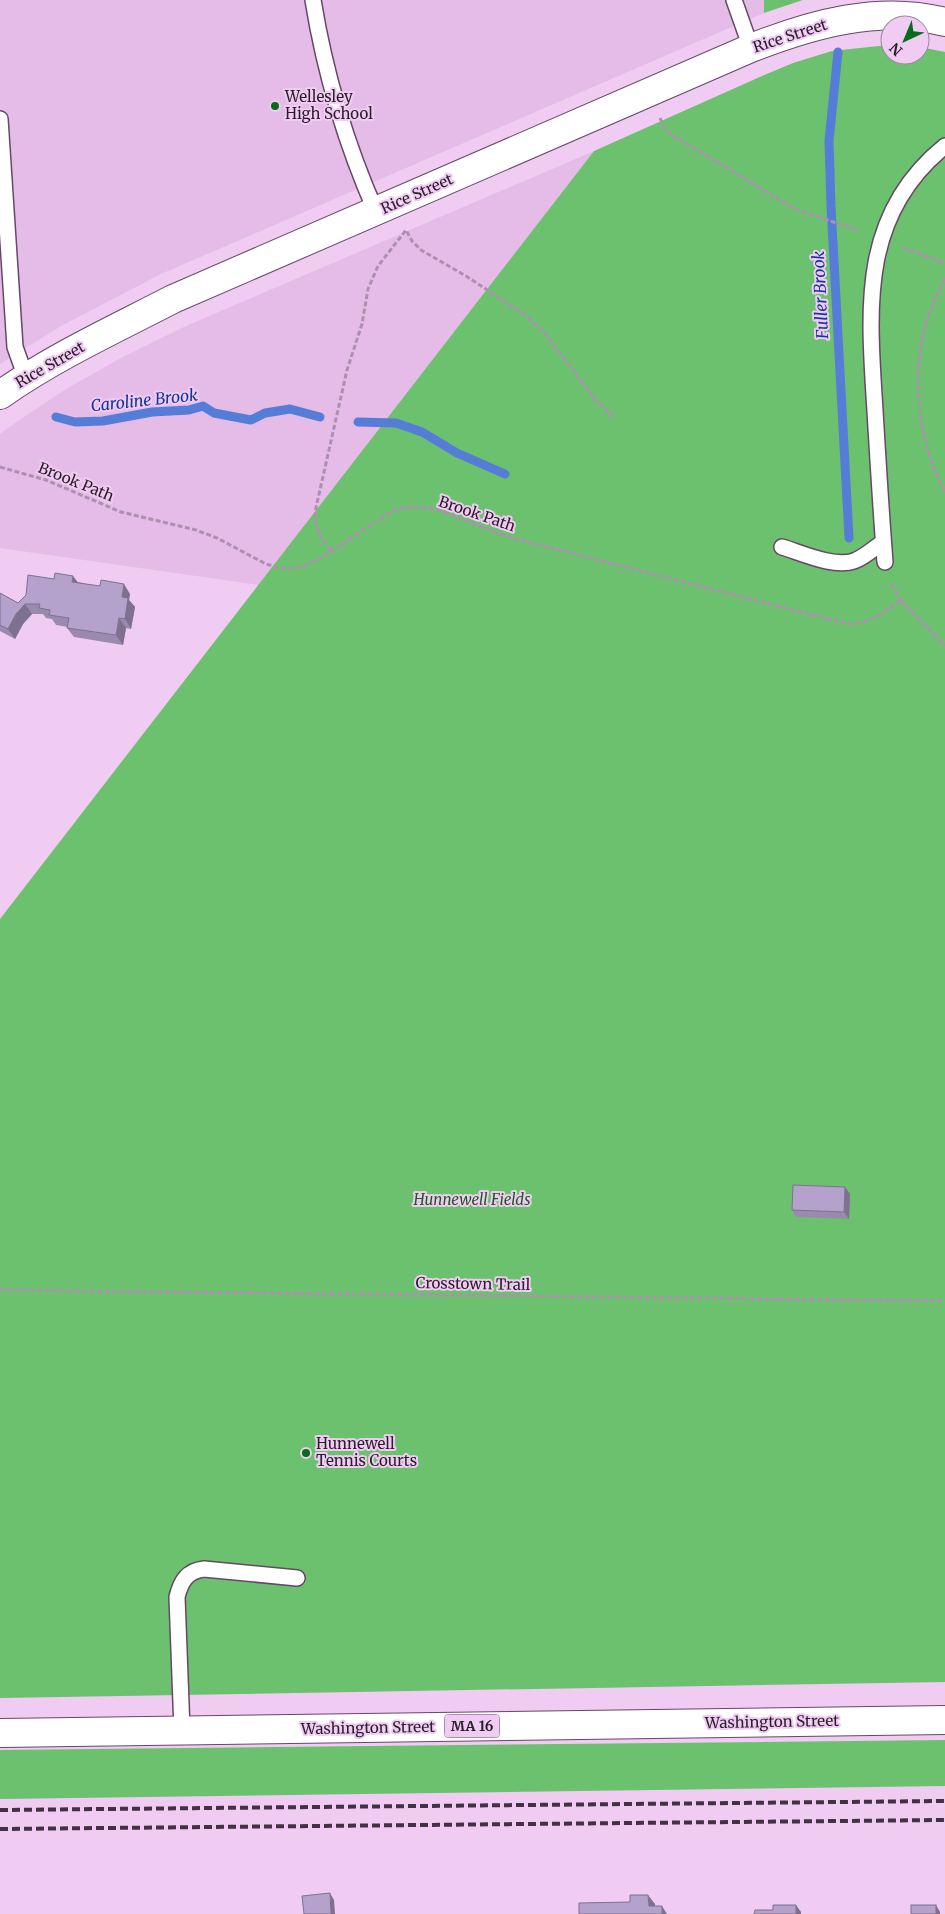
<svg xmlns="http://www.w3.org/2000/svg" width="945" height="1914" font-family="Merriweather,serif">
  <rect width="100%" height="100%" fill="#f0cbf2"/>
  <g fill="#e4bce7">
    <polygon points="0,0 764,0 764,13 161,274 61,326 0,364"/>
    <polygon points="594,151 260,585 0,548 0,434 15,423 66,389 121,358 186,326"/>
  </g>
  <g fill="#6cc16f">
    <polygon points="764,0 803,0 764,13"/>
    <polygon points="888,45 890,45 890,55 920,55 920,47 945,52 945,1682 0,1698 0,919 594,151 762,76 793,63 832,51"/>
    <polygon points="945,1740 945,1786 0,1799 0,1750"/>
  </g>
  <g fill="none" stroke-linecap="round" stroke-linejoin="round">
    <g stroke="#557dd8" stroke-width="9">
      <polyline points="838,52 829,141 831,206 849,538"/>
      <polyline points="56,417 75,422 103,421 152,412 189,410 203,406 214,413 251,420 265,413 290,409 320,417"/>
      <polyline points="358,422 396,423 422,432 457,453 505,474"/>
    </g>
    <g stroke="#664768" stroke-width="18">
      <g id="lane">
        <path d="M313,0C325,74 346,144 376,212"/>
        <polyline points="734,0 751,48"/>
        <polyline points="0,119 15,347 26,378"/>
        <path d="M782,547C802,553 834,568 854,561C865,557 874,548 883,542"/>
        <path d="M885,562C881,512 878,461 875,411C869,312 858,216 945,146"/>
        <path d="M182,1730L177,1597C181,1581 187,1571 204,1569L297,1578"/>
      </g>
    </g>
    <g stroke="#664768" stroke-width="30">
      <path id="street" d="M0,395C54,357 115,329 173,299L751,48C812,24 879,5 945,22"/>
    </g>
    <g stroke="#664768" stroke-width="30">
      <polyline id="primary" points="0,1733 945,1720"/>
    </g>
    <g stroke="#ad90af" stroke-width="3" stroke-dasharray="5 2.5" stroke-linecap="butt">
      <polyline points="660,118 665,129 672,135 795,209 860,231"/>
      <polyline points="903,248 945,263"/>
      <path d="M945,278C936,297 927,315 923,335C912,383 920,448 945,491"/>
      <path d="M0,467L46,480L121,512L196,530L217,538L266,564L280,568H295L308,564L320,559L391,512L407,507H423L441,511L508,537L844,623C867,626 883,613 901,600L945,646"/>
      <path d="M332,550C318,538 317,531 315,512L347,370L362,324L368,289L378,266L406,230L412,241L421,250L466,276L525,315L544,332L595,399L614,417"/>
      <polyline points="891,584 901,600"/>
      <polyline points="0,1290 945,1301"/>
    </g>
    <use href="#lane" stroke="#fff" stroke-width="15"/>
    <use href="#street" stroke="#fff" stroke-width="28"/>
    <use href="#primary" stroke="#fff" stroke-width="28"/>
    <g stroke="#413142" stroke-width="4" stroke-dasharray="8 4" stroke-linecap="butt">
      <polyline points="0,1810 945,1801"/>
      <polyline points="0,1829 945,1820"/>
    </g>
  </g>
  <g fill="#9b8aaf">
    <polygon points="78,582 130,594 129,600 135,607 131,629 126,628 123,645 74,637 67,628 68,627 56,625 52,619 46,618 43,614 32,614 23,624 15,639 0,631 0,593 18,603"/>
    <polygon points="845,1187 850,1194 849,1219 796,1217 792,1210"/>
  </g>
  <g fill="#7e718f">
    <polygon points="73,576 80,585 72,582"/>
    <polygon points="124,584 130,594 129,600 135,607 131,629 125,619 122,597"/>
    <polygon points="25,604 32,614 23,624 15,639 8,629 16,614"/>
    <polygon points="119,618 126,628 123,645 116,635"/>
    <polygon points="845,1187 850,1194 849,1219 844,1212"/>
    <polygon points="330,1893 334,1900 335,1914 331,1914"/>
    <polygon points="648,1895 655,1904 655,1914 649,1906"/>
    <polygon points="796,1905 801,1912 801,1914 796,1914"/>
    <polygon points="936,1905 940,1912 940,1914 936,1914"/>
    <polygon points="662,1906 667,1914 662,1914"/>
  </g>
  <g fill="#b4a1cc" stroke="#7e718f">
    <polygon points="55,573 73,576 72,582 100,586 101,580 124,584 122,597 128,598 125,619 119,618 116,635 67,628 69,618 49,615 50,610 39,608 40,604 25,604 16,614 8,629 0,625 0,593 18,603 26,595 28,575 54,579"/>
    <polygon points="793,1185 845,1187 844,1212 792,1210"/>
    <polygon points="330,1893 331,1914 304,1914 302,1896"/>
    <polygon points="630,1895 648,1895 649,1906 662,1906 662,1914 579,1914 579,1903 630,1902"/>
    <polygon points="773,1905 796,1905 796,1914 754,1914 755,1910 773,1910"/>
    <rect x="911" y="1905" width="25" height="9"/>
  </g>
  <g fill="#076c1a" stroke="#f0cbf2" stroke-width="2">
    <circle cx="275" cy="106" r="5"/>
    <circle cx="306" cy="1453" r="5"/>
  </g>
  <g text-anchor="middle" stroke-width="4" stroke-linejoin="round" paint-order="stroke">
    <rect fill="#f0cbf2" stroke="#655167" stroke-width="1" x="444.5" y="1714.5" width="55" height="23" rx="4"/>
    <g font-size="14" font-weight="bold" fill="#2a1d2b">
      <text x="472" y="1731">MA 16</text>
    </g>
    <g font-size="15" fill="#2a1d2b" stroke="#f0cbf2">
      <text transform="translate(790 36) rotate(-18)" y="5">Rice Street</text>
      <text transform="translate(417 194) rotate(-24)" y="5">Rice Street</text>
      <text transform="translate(50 365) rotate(-30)" y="5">Rice Street</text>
      <text transform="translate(76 482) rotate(22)" y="5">Brook Path</text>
      <text transform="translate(477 514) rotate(19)" y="5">Brook Path</text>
      <text transform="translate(473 1284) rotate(1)" y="5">Crosstown Trail</text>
      <text transform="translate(772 1722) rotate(-1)" y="5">Washington Street</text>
      <text transform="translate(368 1728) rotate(-1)" y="5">Washington Street</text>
    </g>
    <g font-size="15" fill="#2a1d2b" stroke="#f0cbf2" text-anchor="start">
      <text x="285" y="102">Wellesley<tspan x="285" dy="17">High School</tspan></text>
      <text x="316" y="1449">Hunnewell<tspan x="316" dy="17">Tennis Courts</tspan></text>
    </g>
    <g font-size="15" font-style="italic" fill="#1e5a23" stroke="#f0cbf2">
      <text x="472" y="1205">Hunnewell Fields</text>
    </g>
    <g font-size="16" font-style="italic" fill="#11349e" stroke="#f0cbf2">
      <text transform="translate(820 295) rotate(-93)" y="6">Fuller Brook</text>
      <text transform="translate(144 400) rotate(-6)" y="6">Caroline Brook</text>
    </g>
  </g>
  <g transform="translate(905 40) rotate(224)"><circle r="24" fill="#f0cbf2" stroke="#a185a2"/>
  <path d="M0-4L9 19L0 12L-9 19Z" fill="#076c1a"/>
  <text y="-8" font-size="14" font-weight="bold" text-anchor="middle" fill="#2a1d2b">N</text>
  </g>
</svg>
